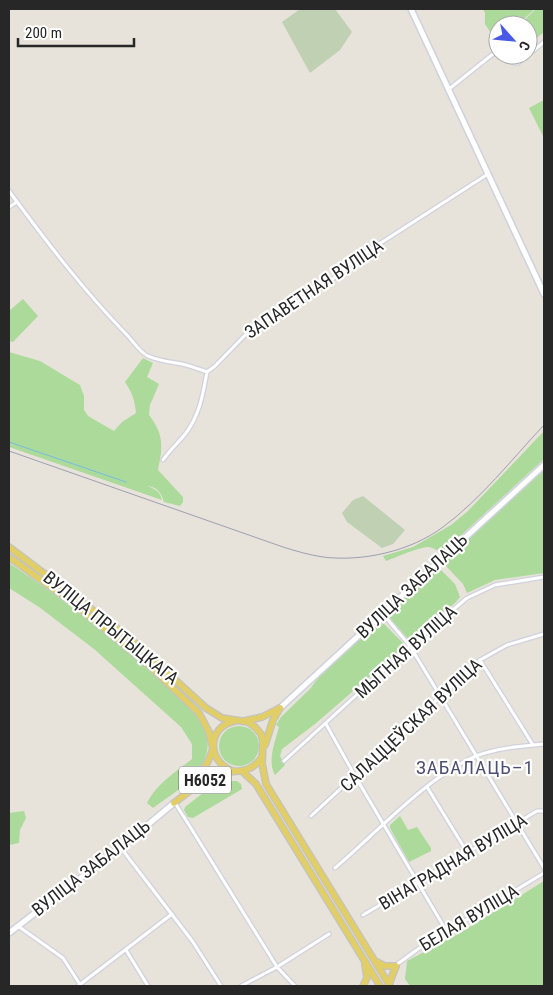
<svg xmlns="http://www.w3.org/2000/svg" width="553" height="995" font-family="'Roboto Condensed',sans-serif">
  <rect width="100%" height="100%" fill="#e8e3da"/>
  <g fill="#acda9b">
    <polygon points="483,9 535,9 517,25 498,25 498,44 485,24 485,13"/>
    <polygon points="536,9 544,9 544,32 528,45 528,25 519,25"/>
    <polygon points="544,100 544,138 529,108"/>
    <polygon points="23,299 38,316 13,342 9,341 9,311"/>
    <path d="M9,352L40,361L80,385L84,396V410L88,416L114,431L122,422L136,413C135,401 132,392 125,382L143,358L153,363L147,377L159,384L150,405L149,415C164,434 163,447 158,470L183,497V502L180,506L164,502C161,492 157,487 147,486C155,489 160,491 162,500L9,447Z"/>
    <path d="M544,431V459L444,551C437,552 435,548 429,547C418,547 397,557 386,561L383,556L413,547L451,525L468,511Z"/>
    <polygon points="544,470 544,573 495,580 467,593 463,584 445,565 445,560"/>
    <path d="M9,563C63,599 114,638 162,682C174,693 191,705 200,719C206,728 210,744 206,755C199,779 172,794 153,808L147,803C155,785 177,771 192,759V744L181,727L94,649L39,607L9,588Z"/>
    <polygon points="439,568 455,584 460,597 455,603 411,640 408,639 390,618 389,613 436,569"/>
    <path d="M378,623H383L403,643V648L315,724L282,749L280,756L285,765L275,775C267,761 275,742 279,727L276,725L281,717L310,689L321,674Z"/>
    <circle cx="239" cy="746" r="20"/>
    <polygon points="225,781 237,781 241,784 242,789 193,818 188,817 184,810 185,807 217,782"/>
    <polygon points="24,811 26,818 20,830 19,843 9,845 9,813"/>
    <polygon points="400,816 408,830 417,827 431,848 431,851 409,862 390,828 390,825"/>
    <polygon points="544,881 544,986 410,986 405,979 407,961 460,933"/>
  </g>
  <g fill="#bfd0b3">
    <polygon points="300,9 335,9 352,32 340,50 310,73 282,22"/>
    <polygon points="363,496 405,530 393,544 382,548 347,522 342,513 353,500"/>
  </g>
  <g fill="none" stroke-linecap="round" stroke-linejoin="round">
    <polyline stroke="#76bce1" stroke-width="1" points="9,442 126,482"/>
    <g stroke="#cfd1df" stroke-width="5.5">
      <g id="street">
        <polyline points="507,55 514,63 518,63 544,42"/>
        <polyline points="449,89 498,50"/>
        <path d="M9,191C46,241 83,290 127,335C134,342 139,352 148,356C159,361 171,362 182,364C190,366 199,369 207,372"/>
        <polyline points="9,207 17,202"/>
        <path d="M163,460C170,450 179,442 186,433C200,414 203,394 207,372L215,366L250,330L267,321L318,289L341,273L362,255L488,174"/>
        <polyline points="383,614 410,646 544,868"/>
        <polyline points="480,660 533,745"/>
        <polyline points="326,724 355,776 447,932"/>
        <polyline points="284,761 410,646 467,598 495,585 544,577"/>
        <polyline points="427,787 467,852"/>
        <polyline points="175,803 189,825 277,967 295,986"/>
        <polyline points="311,816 480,660 507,645 544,634"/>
        <polyline points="121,848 193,942 221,986"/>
        <path d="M335,868C378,832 425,778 476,756C497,748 522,746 544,744"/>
        <polyline points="363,915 537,811 544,811"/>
        <polyline points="18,926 63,958 81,986"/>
        <polyline points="126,950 148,986"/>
        <polyline points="396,965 418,949 544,873"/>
        <polyline points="78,986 172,914"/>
        <polyline points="241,986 277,967 329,934"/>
      </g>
    </g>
    <g stroke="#cfd1df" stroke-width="8">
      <g id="secondary">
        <polyline points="411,9 544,294"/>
        <polyline points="280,708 544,465"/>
        <polyline points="9,933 121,847 174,803"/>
      </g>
    </g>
    <g stroke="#c3c3c3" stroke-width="8">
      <g id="primary">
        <polyline points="9,547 127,636 206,708 222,718 248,722 255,727 261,734 263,741 262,763 266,784 390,986"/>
        <polyline points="9,557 73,603 152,668 199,713 209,732 213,749"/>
        <polyline points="244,721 262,717 280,708"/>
        <polyline points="265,745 273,720 280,708"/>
        <path d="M233,771C207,762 206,727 235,721"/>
        <polyline points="242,771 256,784 380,986"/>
        <path d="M186,790C199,777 207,767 213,749"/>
        <path d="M174,803C187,793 199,783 213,776C232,767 248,778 262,757"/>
        <polyline points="377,962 385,966 396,966"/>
        <polyline points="389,984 396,966"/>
        <polyline points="363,986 367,978 365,965"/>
      </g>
    </g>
    <use href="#street" stroke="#fff" stroke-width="3"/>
    <use href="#secondary" stroke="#fff" stroke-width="5"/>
    <use href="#primary" stroke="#e1ce66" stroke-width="5.5"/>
    <path stroke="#9d9fb0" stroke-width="1" d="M9,451L283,547C296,551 309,555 323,557C363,562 411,551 443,527C481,499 511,460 544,425"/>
  </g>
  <g text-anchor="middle" stroke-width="4.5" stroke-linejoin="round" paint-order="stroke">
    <rect fill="#fff" stroke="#686868" stroke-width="1" x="179" y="766.5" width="52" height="27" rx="4"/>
    <g font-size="16" font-weight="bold" fill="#272727">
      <text x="205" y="786">Н6052</text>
    </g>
    <g font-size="18" fill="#272727" stroke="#fff">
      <text transform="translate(314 289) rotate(-34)" y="6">ЗАПАВЕТНАЯ ВУЛІЦА</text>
      <text transform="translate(412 586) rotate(-43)" y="6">ВУЛІЦА ЗАБАЛАЦЬ</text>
      <text transform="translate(111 628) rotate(39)" y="6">ВУЛІЦА ПРЫТЫЦКАГА</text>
      <text transform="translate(406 652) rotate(-42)" y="6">МЫТНАЯ ВУЛІЦА</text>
      <text transform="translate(411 725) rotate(-43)" y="6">САЛАЦЦЕЎСКАЯ ВУЛІЦА</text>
      <text transform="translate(453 862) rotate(-31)" y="6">ВІНАГРАДНАЯ ВУЛІЦА</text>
      <text transform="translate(91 868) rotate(-38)" y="6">ВУЛІЦА ЗАБАЛАЦЬ</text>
      <text transform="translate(469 918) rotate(-31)" y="6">БЕЛАЯ ВУЛІЦА</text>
    </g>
    <g font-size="19" letter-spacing="1" fill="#4d5072" stroke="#fff">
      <text x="475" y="774">ЗАБАЛАЦЬ–1</text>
    </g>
  </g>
  <rect width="553" height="995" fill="none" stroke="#272727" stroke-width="20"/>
  <g transform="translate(513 40) rotate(117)"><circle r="24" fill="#ffffff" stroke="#a9a9a9"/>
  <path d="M0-4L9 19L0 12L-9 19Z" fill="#495ae6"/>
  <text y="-8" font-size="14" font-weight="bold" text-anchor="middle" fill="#272727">С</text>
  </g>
  <path d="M18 38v8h116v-8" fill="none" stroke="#272727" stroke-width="2.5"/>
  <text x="25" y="38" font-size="15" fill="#272727" stroke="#ffffff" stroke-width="4" paint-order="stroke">200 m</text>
</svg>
